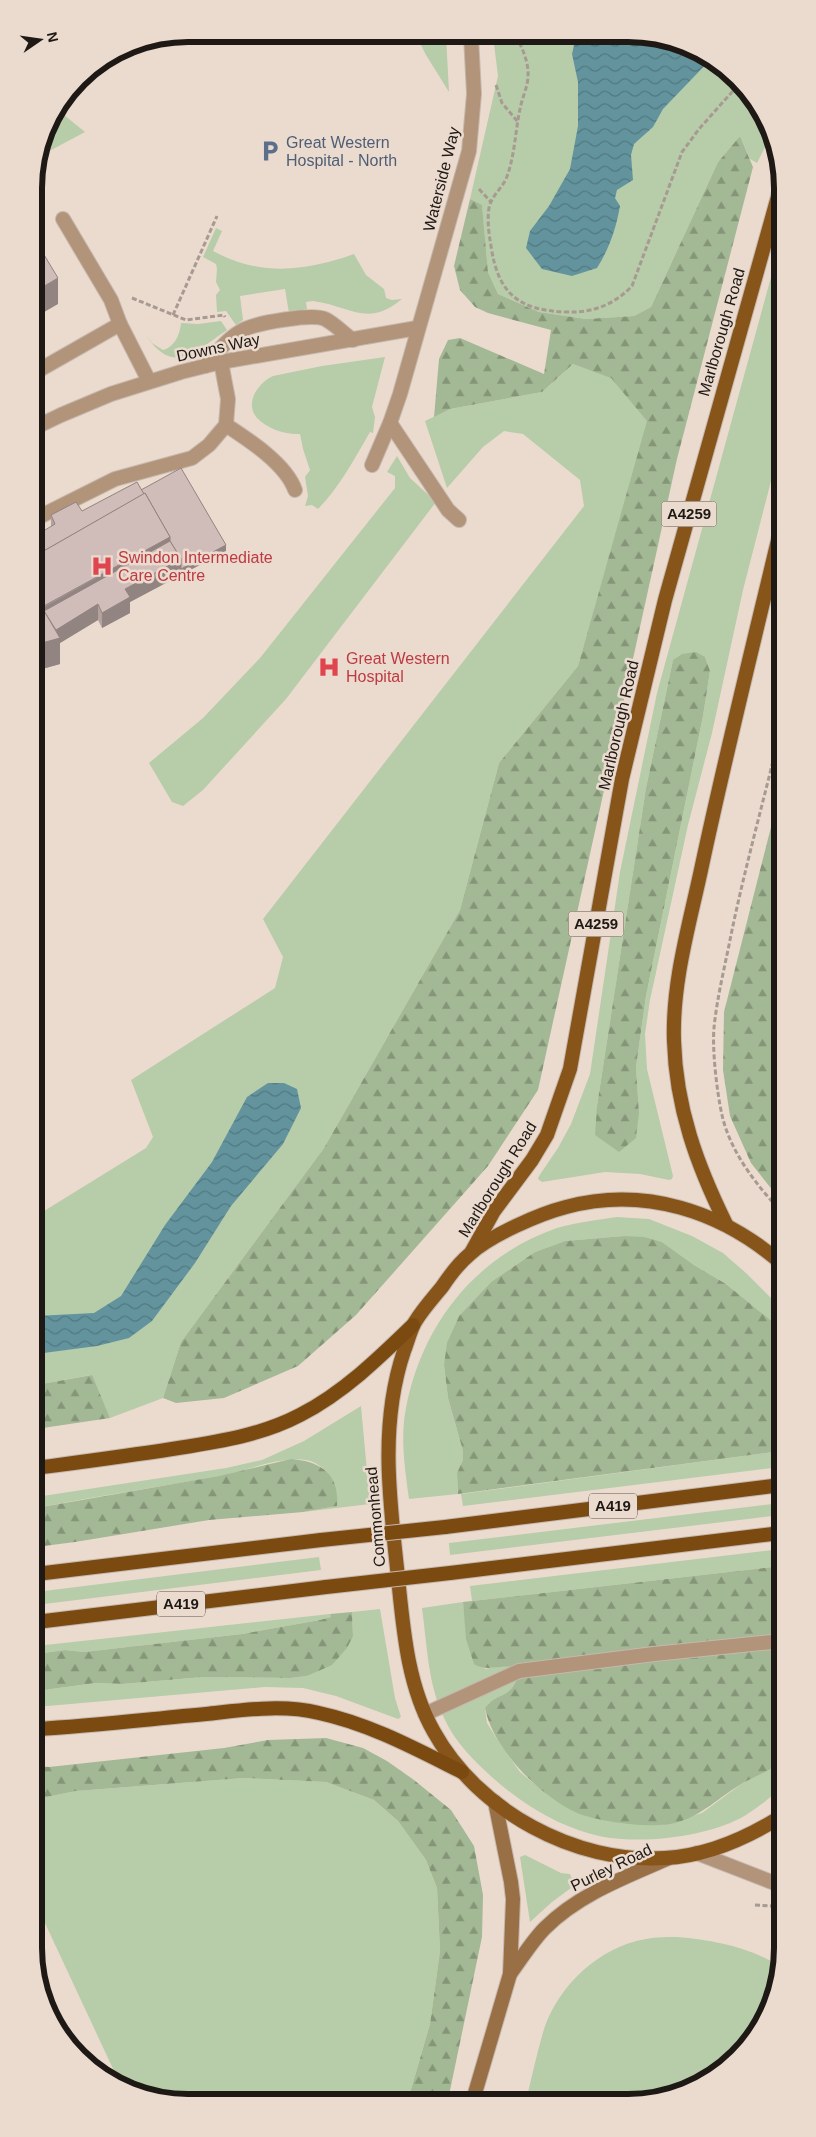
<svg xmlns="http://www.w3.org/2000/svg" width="816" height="2137" font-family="Arial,sans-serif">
  <defs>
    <pattern id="forest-firs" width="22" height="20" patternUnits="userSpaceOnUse" patternTransform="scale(1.25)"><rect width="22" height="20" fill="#a3b894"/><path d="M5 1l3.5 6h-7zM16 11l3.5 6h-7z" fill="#849578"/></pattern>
    <pattern id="water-waves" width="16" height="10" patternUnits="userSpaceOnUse" patternTransform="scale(1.25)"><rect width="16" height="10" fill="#63949e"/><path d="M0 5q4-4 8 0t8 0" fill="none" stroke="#517880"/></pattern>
  </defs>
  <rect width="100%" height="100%" fill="#ebdbcf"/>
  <g fill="#b7cca9" fill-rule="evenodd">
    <polygon points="416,35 446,35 449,92 426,55"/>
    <polygon points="493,36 658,37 705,54 737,79 762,111 771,135 757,163 750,159 740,136 718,162 651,307 634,316 586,319 539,312 498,294 488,272 482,206 470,199 498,76"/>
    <polygon points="58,110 85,132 40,156 50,120"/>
    <path d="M216,228L222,231L213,251C261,277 306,271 354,254L366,275L384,289L386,298L392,300L402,299C367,328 351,306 313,301L306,302L307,309L289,313L285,289L240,296L243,320L236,325L226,311L217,312L216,295L220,290L216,282L217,269L216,264L203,257Z"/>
    <path d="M779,248L780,446L743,590L712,733L688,825L650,1000L645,1034L647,1069L673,1176L672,1179L669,1180L640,1174L605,1172L542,1182L538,1179L539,1176L558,1148L571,1124L590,1074L620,872L657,693ZM705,657L710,671L703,716L646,996L636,1067L639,1113L597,1106L646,788L673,660Z"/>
    <path d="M221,321L227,330C196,351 173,377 146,335L152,343L163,350C175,347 180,334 181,323L198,324Z"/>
    <path d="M385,357L372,407L375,417L373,433L370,432C355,458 339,488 318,509L312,505L305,506L308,496L305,477L310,470L303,449L300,434C287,435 267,429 257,418C244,403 258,383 273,376L322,366Z"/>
    <polygon points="573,364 611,377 648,421 578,666 499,763 460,910 324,1148 181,1342 163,1398 110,1418 91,1375 36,1385 36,1216 146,1148 153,1137 131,1080 275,988 283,957 263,919 584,506 580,480 523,434 504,431 483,447 447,488 425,421 450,409 542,392"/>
    <polygon points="397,456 410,478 436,502 286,699 203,790 183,806 172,802 149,763 203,718 260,658 395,488 395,476 387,472"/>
    <path d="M617,1217L649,1219L692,1236L723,1253L746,1273L781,1308V1329L726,1284L694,1265L662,1242L624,1236L565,1241L535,1252L491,1282L459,1316L456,1323L444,1365L448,1398L463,1451V1460L457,1473L458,1494L409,1499C405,1469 400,1438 406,1408C422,1324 476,1256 557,1228C577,1222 597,1220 617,1217Z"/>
    <path d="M361,1406L370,1504L303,1512L337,1506C339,1486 327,1464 306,1460C280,1456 246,1471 220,1476C159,1487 97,1496 36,1508V1497L226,1468L262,1460L304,1441Z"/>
    <polygon points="781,1451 781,1467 463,1506 461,1494"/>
    <polygon points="781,1503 781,1515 450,1555 449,1543"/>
    <polygon points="781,1549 781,1566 472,1601 470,1586"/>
    <polygon points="319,1557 321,1570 36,1605 36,1592"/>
    <path d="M463,1602L465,1621L485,1669L502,1665L513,1667L517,1678C510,1699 496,1692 485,1708L487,1723L497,1739L520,1772L531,1781L552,1796L602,1819L616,1822L661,1825L702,1813L740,1785L782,1760V1787C771,1797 759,1807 746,1815C708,1838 633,1846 591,1834C554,1824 521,1803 493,1778C474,1761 456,1743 445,1720C428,1686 427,1645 422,1608Z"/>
    <polygon points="380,1609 395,1698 401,1717 398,1719 336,1696 303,1688 265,1687 36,1707 36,1691 96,1683 122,1684 203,1677 290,1678 307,1676 319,1670 353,1636 352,1612"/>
    <polygon points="330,1614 331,1617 320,1620 242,1634 84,1652 65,1650 36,1654 36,1646"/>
    <polygon points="244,1778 326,1782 374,1800 398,1821 426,1860 437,1888 440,1951 430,2024 408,2100 159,2100 122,2088 37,1906 37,1799 76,1791"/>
    <polygon points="525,1855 561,1873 570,1874 575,1885 552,1902 530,1922 520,1857"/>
    <path d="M677,1937C714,1940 748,1947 780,1966L771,2007L744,2050L705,2082L658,2100H526C532,2077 537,2052 544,2029C559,1985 599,1947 646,1939C656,1937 667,1937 677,1937Z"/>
  </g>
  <g fill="url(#forest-firs)">
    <polygon points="740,136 753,167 677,459 538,1090 488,1166 356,1315 298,1366 224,1398 176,1403 163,1398 181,1342 324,1148 460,910 499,763 578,666 647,421 611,378 573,364 542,392 450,409 434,417 439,359 448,340 460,338 544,374 551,330 488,313 475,307 460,290 454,266 470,199 482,205 488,272 498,294 539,312 586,319 634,316 651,307 718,162"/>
    <polygon points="696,652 705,657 710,671 703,716 646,996 636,1067 639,1113 636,1138 619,1152 595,1135 597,1106 646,788 673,660 682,654"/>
    <polygon points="780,819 781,1201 751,1163 730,1116 723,1070 724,1012 771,827"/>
    <polygon points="624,1236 644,1237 662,1242 694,1265 726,1284 780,1328 781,1451 458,1494 457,1473 463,1460 463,1451 448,1398 444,1365 447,1343 459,1316 491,1282 535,1252 565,1241"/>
    <polygon points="92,1375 110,1418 36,1429 36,1385"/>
    <path d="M291,1459C320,1461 340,1474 337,1506L303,1512L209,1520L75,1542L36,1547V1508L219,1476Z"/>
    <path d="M781,1566L782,1760C771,1771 755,1776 743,1783C719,1797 702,1816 675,1823C652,1829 599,1822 577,1813C540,1796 493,1749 485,1708C496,1692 510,1699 517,1678L513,1667C499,1665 486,1672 474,1664L466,1639L463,1602Z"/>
    <polygon points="352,1612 353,1636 347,1648 332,1665 307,1676 290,1678 203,1677 122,1684 96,1683 36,1691 36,1654 65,1650 84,1652 242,1634 320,1620 331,1617 330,1614"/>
    <polygon points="326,1738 363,1748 387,1761 414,1780 451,1810 474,1846 483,1895 482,1937 448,2100 408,2100 430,2024 440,1951 437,1888 426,1860 398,1821 374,1800 326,1782 244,1778 76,1791 37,1799 36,1766 49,1767 224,1748 268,1740"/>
  </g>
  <g fill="url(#water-waves)">
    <path d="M576,36L658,37L705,54L711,59L663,109L653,127L634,144L631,155L633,180L617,190L615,198L620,206C616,229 609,249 597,268L572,276L542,269L526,248L530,231L549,206L570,169L578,126V82L572,54Z"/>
    <polygon points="268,1083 284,1083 297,1089 301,1108 283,1144 231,1206 195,1263 152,1321 129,1338 97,1346 36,1354 36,1316 94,1313 121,1296 165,1225 212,1162 247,1097"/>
  </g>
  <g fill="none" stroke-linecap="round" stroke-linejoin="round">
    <g stroke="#c6b8ae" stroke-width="16">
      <g id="service">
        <polyline points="63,219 111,300 120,324 149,381"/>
        <path d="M221,362L228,399L226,425C249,440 286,464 295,490"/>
        <path d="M205,366C217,353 228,337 245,329C258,323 312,313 325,319C335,324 344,334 353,340"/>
        <polyline points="34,373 120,324"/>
        <polyline points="390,423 448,510 459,520"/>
        <polyline points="35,519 115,479 192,458 209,445 226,425"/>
        <polyline points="425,1714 519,1671 654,1654 781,1641"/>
      </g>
    </g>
    <g stroke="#c6b8ae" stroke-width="16">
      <g id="minor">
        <polyline points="34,428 61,415 111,394 181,372 221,362 417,328"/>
        <polyline points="372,465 390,423 400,394 469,151 474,94 471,36"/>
      </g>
    </g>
    <g stroke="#c6b8ae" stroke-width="16">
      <polyline id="tertiary" points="697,1853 782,1886"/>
    </g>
    <g stroke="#c6b8ae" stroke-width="16">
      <g id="secondary">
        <path d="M510,1974C522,1958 532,1941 545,1928C579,1894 626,1877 669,1858"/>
        <polyline points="473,2100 510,1974 513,1899 511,1882 495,1802"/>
      </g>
    </g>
    <g stroke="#c6b8ae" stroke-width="16">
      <g id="primary">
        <path d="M726,1224C697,1165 676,1108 674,1041C672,983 689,926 701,870C725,757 753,645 780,532"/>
        <polyline points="472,1251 494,1211 532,1160 547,1135 570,1069 622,779 665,600 779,193"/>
        <path d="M781,1263C721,1211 644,1186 566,1207C539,1214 491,1235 470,1254C459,1263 450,1275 442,1287C433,1298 423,1309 415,1322C410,1331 408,1341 404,1351C380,1422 389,1495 397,1568C403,1624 406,1683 434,1732C478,1811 575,1864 665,1858C707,1856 747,1838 782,1816"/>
      </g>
    </g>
    <g stroke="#c6b8ae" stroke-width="16">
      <g id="trunk">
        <path d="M36,1468C81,1462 127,1456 172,1449C216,1442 260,1436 300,1415C343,1393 379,1358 413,1325"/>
        <polyline points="445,1527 781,1485"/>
        <polyline points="450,1573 781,1533"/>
        <polyline points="36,1574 321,1540"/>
        <polyline points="36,1622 326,1587"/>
        <path d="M36,1729C93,1726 150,1719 206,1714C244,1710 282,1704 319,1713C370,1724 416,1749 462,1772"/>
      </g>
    </g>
    <g stroke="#a79a91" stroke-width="3" stroke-dasharray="5 2.5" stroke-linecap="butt">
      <path d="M516,36C522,47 529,63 528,76C528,86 522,98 520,109C515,132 515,156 506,179C501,189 491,197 489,208C487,221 489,234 491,246C498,294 519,311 568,312C593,313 615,304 632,286L682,152L699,129L740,83"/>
      <polyline points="496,85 502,103 518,122"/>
      <polyline points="479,189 491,202"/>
      <polyline points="132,298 186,320 224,315 225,317"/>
      <polyline points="173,315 217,216"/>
      <path d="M780,732C764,800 745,867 731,935C725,966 717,997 714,1028C712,1050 717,1093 722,1115C730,1151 756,1185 781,1211"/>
      <polyline points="772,766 780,769"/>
      <polyline points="755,1905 771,1906 773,1904"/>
    </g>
    <use href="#service" stroke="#b19479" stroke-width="14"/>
    <use href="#minor" stroke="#b19479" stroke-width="14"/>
    <use href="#tertiary" stroke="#b19479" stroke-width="14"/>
    <use href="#secondary" stroke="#996f46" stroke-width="14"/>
    <use href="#primary" stroke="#87541a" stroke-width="14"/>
    <use href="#trunk" stroke="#7b4a10" stroke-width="14"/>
    <g stroke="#c6b8ae" stroke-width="16" stroke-linecap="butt">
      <g id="trunk-bridge">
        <polyline points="321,1540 445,1527"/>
        <polyline points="326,1587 450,1573"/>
      </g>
    </g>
    <use href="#trunk-bridge" stroke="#7b4a10" stroke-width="14"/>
  </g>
  <polygon fill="#b3a29e" points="141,490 226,551 130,602 130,613 102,628 98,620 60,643 60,664 35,671 35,536 51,527 51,515 82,511"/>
  <g fill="#928481">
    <polygon points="58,278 58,304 34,318 34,292"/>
    <polygon points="170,537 170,557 40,614 35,612"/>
    <polygon points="226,545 226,551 130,602 130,613 102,628 102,613 125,589 181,559"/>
    <polygon points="98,604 98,620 60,643 60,664 35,671 35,645 51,633"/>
  </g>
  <g fill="#d0bcb8" stroke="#928481">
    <polygon points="37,243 58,278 34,292 34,244"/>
    <polygon points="181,468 226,545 181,569 181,559 170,541 170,537 145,493 144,494 141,490"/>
    <polygon points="137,482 144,494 35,556 35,536 55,524 51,515 76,502 82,511"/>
    <polygon points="145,493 170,537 42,607 40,604 35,606 35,556"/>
    <polygon points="170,541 181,559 125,589 130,597 102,613 98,604 56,630 44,611"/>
    <polygon points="40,604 60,638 35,645 35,606"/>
  </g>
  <defs>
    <g id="parking-bare" transform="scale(1.725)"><path d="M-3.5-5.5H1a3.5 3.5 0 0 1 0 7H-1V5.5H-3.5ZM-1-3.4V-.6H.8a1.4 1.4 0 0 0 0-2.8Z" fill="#5c6f8a" stroke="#ebdbcf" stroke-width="2.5" paint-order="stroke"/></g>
    <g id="hospital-bare" transform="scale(1.725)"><path d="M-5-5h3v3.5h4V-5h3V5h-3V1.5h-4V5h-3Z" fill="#e0444e" stroke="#ebdbcf" stroke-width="2.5" paint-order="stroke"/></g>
  </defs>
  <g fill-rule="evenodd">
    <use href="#parking-bare" x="270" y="151"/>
    <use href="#hospital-bare" x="102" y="566"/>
    <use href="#hospital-bare" x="329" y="667"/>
  </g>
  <g text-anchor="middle" stroke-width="5" stroke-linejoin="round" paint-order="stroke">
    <g fill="#ebdbcf" stroke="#5c534d" stroke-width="1">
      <rect x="661.5" y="501.5" width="55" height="25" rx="4"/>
      <rect x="568.5" y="911.5" width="55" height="25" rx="4"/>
      <rect x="589" y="1493.5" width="48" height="25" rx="4"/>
      <rect x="157" y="1591.5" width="48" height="25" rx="4"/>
    </g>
    <g font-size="15" font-weight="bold" fill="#1f1915">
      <text x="689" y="519">A4259</text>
      <text x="596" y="929">A4259</text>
      <text x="613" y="1511">A419</text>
      <text x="181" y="1609">A419</text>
    </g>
    <g font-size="16" fill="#4e5e75" stroke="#ebdbcf" text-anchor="start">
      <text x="286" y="148">Great Western<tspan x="286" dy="18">Hospital - North</tspan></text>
    </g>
    <g font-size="16" fill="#1f1915" stroke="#ebdbcf">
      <text transform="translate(441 179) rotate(-76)" y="6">Waterside Way</text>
      <text transform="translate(721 332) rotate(-74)" y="6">Marlborough Road</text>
      <text transform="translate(218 347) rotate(-12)" y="6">Downs Way</text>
      <text transform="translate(618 725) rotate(-77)" y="6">Marlborough Road</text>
      <text transform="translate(497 1179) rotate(-58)" y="6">Marlborough Road</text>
      <text transform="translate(375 1517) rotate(-95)" y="6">Commonhead</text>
      <text transform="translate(611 1867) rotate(-26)" y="6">Purley Road</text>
    </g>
    <g font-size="16" fill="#be3a42" stroke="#ebdbcf" text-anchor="start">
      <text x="118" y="563">Swindon Intermediate<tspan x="118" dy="18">Care Centre</tspan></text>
      <text x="346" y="664">Great Western<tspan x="346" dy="18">Hospital</tspan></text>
    </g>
  </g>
  <path d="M0 0H816V2137H0ZM188 42H628A146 146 0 0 1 774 188V1948A146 146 0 0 1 628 2094H188A146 146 0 0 1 42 1948V188A146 146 0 0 1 188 42Z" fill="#ebdbcf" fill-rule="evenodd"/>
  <path fill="none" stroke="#1f1915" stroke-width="6" d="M188 42H628A146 146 0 0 1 774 188V1948A146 146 0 0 1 628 2094H188A146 146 0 0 1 42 1948V188A146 146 0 0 1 188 42Z"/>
  <g transform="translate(40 40) rotate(77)" stroke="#ebdbcf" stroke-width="4" paint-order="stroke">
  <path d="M0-4L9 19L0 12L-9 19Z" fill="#1f1915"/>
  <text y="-8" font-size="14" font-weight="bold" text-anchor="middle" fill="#1f1915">N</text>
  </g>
</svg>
